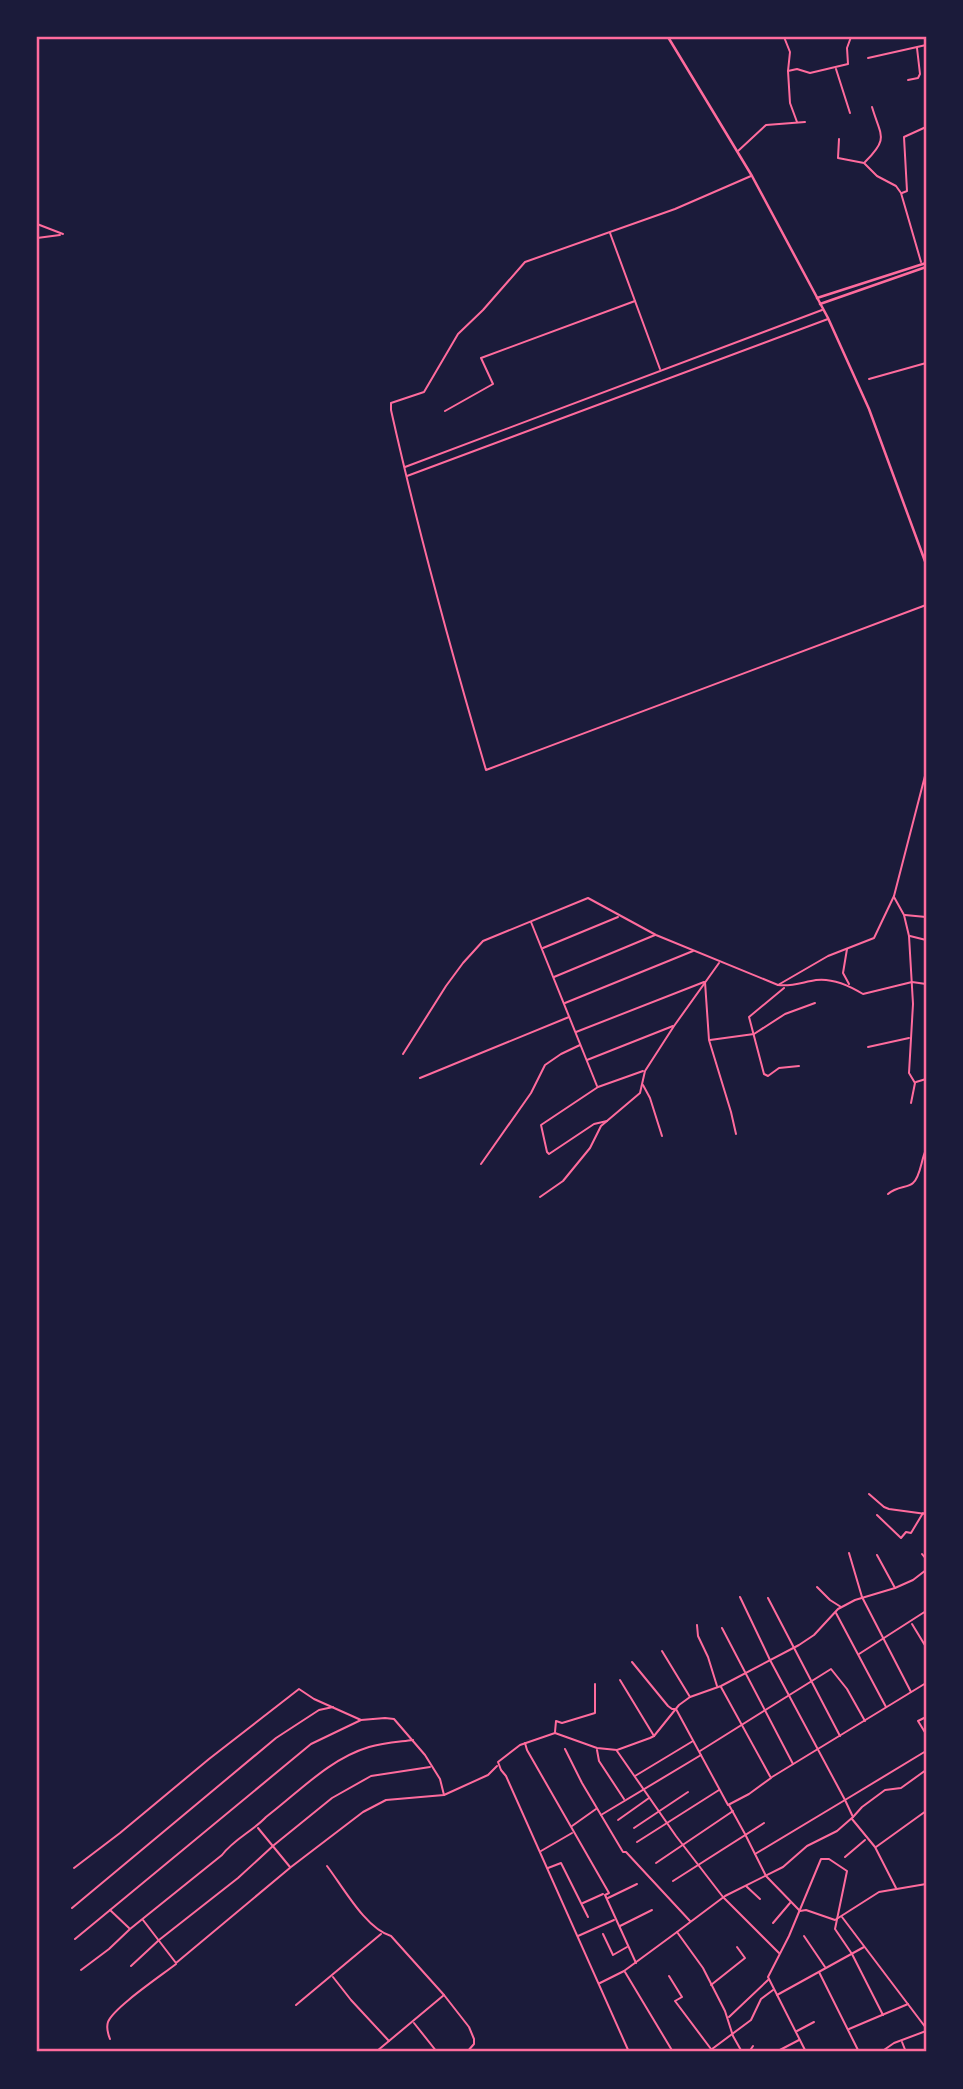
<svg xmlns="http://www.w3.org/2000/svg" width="963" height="2089" font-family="'Sofia Sans Condensed',sans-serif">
  <rect width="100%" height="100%" fill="#1b1b3a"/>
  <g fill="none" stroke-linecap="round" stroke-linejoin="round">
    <g stroke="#ff6b9d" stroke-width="2">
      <polyline points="784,37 790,52 788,71 790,103 797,122"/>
      <polyline points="868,58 926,45"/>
      <polyline points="836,69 850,113"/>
      <polyline points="788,71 797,69 810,73 848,64 847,48 851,37"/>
      <polyline points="908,80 918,78 920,74 917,48"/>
      <polyline points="839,139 838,158 864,163 877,176 896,186 901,193 921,262"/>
      <polyline points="738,151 766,125 805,122"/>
      <path d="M865,162C889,138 881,137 872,107"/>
      <path d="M751,176L675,209L525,262L483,310L458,334L424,392L391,403V410C418,531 451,651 486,770L926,605"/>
      <polyline points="902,193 907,191 904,137 926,127"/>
      <polyline points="37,224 63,234"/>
      <polyline points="610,233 660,369"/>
      <polyline points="37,238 60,235"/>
      <polyline points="869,379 926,363"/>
      <polyline points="445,411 493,384 481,358 635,301"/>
      <polyline points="405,467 822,310"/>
      <polyline points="407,476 828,319"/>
      <polyline points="894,897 904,915 909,936 913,1004 909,1073 915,1083 911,1103"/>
      <polyline points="905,915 926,917"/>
      <polyline points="531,922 597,1086"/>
      <polyline points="910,936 926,940"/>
      <polyline points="543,948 618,917"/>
      <polyline points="847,949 843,973 849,984"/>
      <polyline points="554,977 655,935"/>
      <polyline points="705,982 709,1040 731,1112 736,1134"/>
      <polyline points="778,985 828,956 874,938 894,896 926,772"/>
      <polyline points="784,988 749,1017 764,1074 768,1076 779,1068 799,1066"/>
      <polyline points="565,1003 693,951"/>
      <polyline points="576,1032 704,982"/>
      <polyline points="710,1040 754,1034 785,1014 815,1003"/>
      <polyline points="868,1047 909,1038"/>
      <path d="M403,1054L446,986L463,963L483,941L588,898L656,935L778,985C791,987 803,982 816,980C832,978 850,986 863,994L912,982L926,984"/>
      <polyline points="587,1060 673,1026"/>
      <polyline points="420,1078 569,1017"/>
      <polyline points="916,1082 926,1079"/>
      <polyline points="643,1085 650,1098 662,1136"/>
      <polyline points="607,1121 594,1124 549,1154 547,1152 541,1125 598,1087 643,1071"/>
      <polyline points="481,1164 531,1093 545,1065 561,1054 580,1045"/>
      <path d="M888,1194C897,1186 908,1188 913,1183C921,1176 921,1159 926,1150"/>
      <polyline points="540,1197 563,1181 590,1148 601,1126 640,1093 645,1071 674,1026 719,963"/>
      <polyline points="869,1494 884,1507 889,1509 926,1514"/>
      <polyline points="877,1515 901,1538 906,1532 911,1533 923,1513"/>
      <polyline points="849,1553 862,1597 911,1692"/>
      <polyline points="922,1554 926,1559"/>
      <polyline points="877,1555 895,1588"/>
      <polyline points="817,1587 830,1600 841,1607"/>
      <polyline points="740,1597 770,1660 845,1800 755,1854"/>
      <polyline points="768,1598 840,1736"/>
      <polyline points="836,1613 886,1707"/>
      <polyline points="912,1624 926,1647"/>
      <polyline points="697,1625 698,1636 708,1657 717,1686"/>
      <polyline points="722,1628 793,1764"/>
      <polyline points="662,1651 690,1697"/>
      <polyline points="859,1654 926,1611"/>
      <polyline points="632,1662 668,1706 672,1709 676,1709 728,1805 749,1794 771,1778 721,1687"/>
      <polyline points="620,1680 654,1736"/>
      <polyline points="926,1717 918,1721 926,1734"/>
      <polyline points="555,1732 556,1721 562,1723 595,1713 595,1684"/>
      <polyline points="525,1743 527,1750 609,1893 605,1895 636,1963"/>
      <polyline points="565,1749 582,1783 623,1852 626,1852 690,1921"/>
      <polyline points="597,1750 599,1761 624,1799"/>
      <polyline points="617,1751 676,1836 723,1897 779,1953"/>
      <polyline points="700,1751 831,1669 847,1689 865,1721"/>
      <polyline points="635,1776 693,1741"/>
      <polyline points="772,1777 926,1683"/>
      <polyline points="729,1805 745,1834 766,1876 800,1911 806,1910 835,1920 879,1892 926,1884"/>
      <polyline points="601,1815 701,1755"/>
      <polyline points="853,1817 862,1807 885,1790 901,1788 926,1770"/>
      <polyline points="852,1819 875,1847 896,1888"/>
      <polyline points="618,1820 649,1798"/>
      <polyline points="572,1826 596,1809"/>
      <polyline points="258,1828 290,1867"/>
      <polyline points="634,1828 688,1792"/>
      <polyline points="637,1842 719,1790"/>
      <polyline points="876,1847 926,1811"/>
      <polyline points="541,1851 572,1833"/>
      <polyline points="845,1857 865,1840"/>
      <polyline points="656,1863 733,1811"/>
      <path d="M327,1866C343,1887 366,1929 391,1936L444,1995"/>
      <polyline points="74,1868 120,1833 209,1759 299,1689 314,1699 361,1720 385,1718 394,1719 425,1755 440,1779 444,1795"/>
      <polyline points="548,1868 561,1863 588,1917"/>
      <polyline points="673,1881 764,1823"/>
      <polyline points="746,1886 760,1899"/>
      <polyline points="608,1898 637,1884"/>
      <polyline points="583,1903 603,1894"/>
      <polyline points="72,1908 276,1738 319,1710 333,1707"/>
      <polyline points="110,1910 129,1928"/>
      <polyline points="842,1917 926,2028"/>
      <polyline points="143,1920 176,1963 291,1867 363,1812 386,1800 444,1795 488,1775 497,1766"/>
      <polyline points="773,1923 790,1903"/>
      <polyline points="620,1926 652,1910"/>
      <polyline points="677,1932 725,1896 783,1867 807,1846 837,1831 853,1817 845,1800 926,1751"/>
      <polyline points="603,1934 613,1955 627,1947"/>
      <polyline points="578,1936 614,1920"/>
      <polyline points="804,1936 825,1967"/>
      <polyline points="75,1939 311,1744 361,1720"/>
      <polyline points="131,1966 159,1940 238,1878 274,1845 332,1798 371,1776 430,1767"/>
      <path d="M81,1970L109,1949L130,1929L222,1855C234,1839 253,1831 266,1817C299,1792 329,1759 369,1747C383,1743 398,1742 413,1740"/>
      <polyline points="625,1972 673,2052"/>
      <polyline points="819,1972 859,2052"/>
      <polyline points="669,1976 682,1997 675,2001 711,2049"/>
      <polyline points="333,1977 351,2000 389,2041"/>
      <polyline points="600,1983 624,1971 677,1932 703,1968 725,2011 733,2036 742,2052"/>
      <polyline points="711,1985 745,1958 737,1947"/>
      <polyline points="777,1995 864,1947"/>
      <polyline points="296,2005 381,1934"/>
      <polyline points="729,2017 768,1980"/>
      <polyline points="414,2023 437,2052"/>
      <polyline points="849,2029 908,2004"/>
      <polyline points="797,2031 814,2022"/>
      <path d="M110,2039C108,2034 106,2028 108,2022C113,2008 162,1975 176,1964"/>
      <polyline points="902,2042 906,2052"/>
      <polyline points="377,2051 444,1995 469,2027 474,2039 474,2044 467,2052"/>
      <polyline points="629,2052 506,1776 501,1770 498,1762 520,1745 555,1733 597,1748 617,1750 650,1738 654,1736 679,1705 690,1697 721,1686 799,1645 814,1635 838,1609 855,1600 895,1588 913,1580 926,1570"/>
      <polyline points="708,2052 751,2020 761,1999 773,1990"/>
      <polyline points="749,2052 753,2046"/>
      <polyline points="776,2052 799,2040"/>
      <polyline points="806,2052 768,1977 789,1936 821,1859 829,1859 847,1871 835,1929 852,1954 883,2015"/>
      <polyline points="881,2052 894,2043 926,2031"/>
    </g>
    <g stroke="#ff6b9d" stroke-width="2.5">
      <polyline points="817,298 926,263"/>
      <polyline points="820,304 926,267"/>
    </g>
    <polyline stroke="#ff6b9d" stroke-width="2.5" points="668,37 752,176 828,318 869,409 926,564"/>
  </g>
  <rect width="963" height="2089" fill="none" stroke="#1b1b3a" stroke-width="77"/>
  <rect x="38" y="38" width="887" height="2012" fill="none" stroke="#ff6b9d" stroke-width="2.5"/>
</svg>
